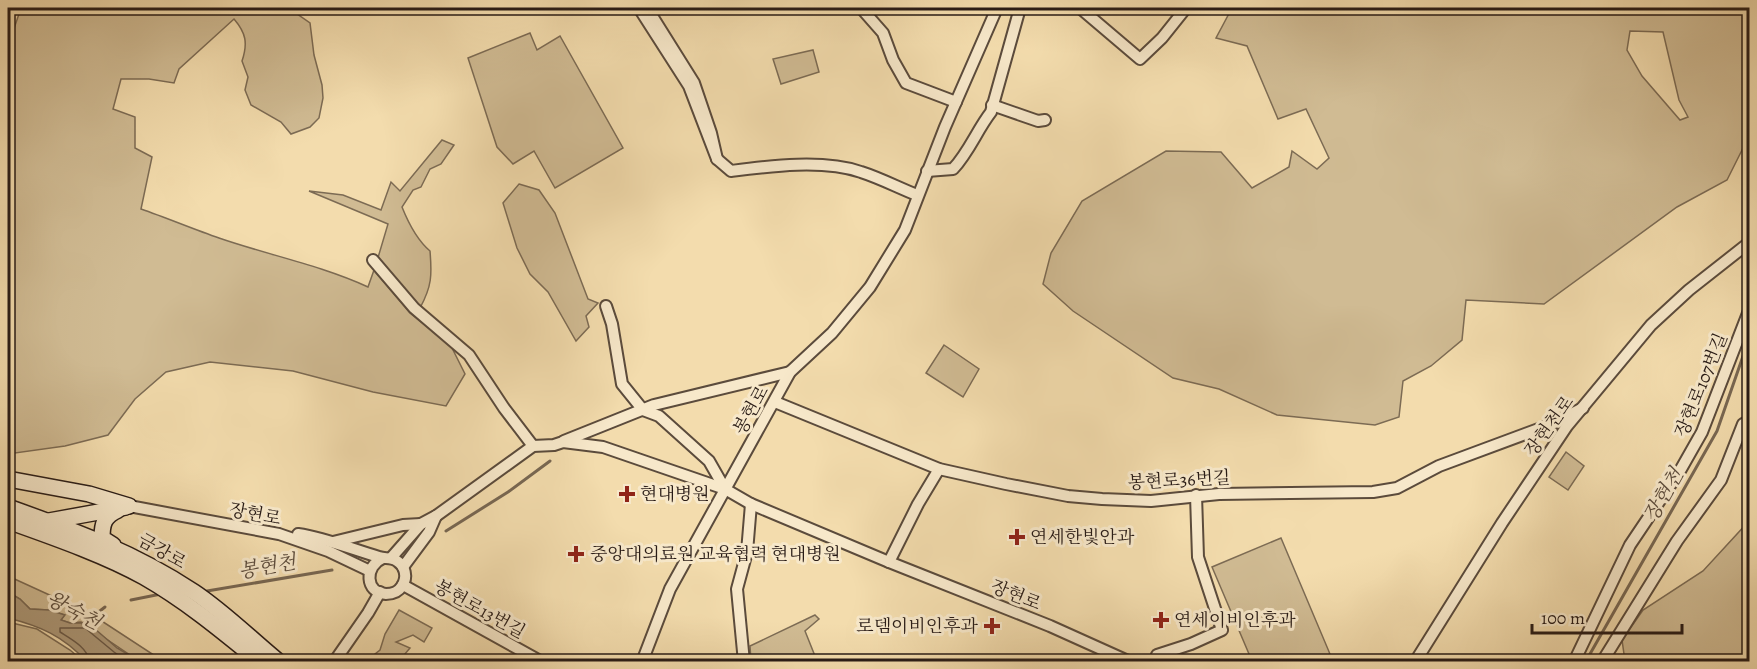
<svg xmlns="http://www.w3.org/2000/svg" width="1757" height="669" font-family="Alegreya,'Noto Serif KR',serif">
  <rect width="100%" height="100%" fill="#f3dcad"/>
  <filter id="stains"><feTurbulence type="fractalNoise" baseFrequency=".00333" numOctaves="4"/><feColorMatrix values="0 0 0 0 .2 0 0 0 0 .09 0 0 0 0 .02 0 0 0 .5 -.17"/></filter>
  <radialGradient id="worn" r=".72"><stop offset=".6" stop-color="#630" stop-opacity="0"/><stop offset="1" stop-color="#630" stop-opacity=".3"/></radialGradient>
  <g fill="#d0bb93" stroke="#7c6b54" stroke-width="1.5" fill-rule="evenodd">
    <path d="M21,8H280L297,14L310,23L314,55L322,85L323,98L319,118L310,127L291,134L281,122L251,105L245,90L248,77L242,61C248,43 246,33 234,19L179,69L174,83L149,79H121L113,109L135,117V148L152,157L141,209C167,218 193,229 219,238C268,255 320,265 368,287L374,270L410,313L451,346L465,374L446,406L373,392L293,371L210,362L166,372L135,399L108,435L65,446L8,454V46Z"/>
    <path d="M1232,8H1749V136L1727,180L1677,207L1544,304L1466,300L1462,340L1431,366L1403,381L1399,417L1375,425L1277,415L1219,389L1173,378L1073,311L1043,284L1051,253L1082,201L1166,151L1221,152L1252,188L1289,167L1292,151L1317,169L1329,158L1306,109L1278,119L1247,46L1216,38ZM1630,31L1663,32L1679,100L1688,117L1680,120L1642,76L1627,50Z"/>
    <polygon points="530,33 537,50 560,36 623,148 555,188 534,151 513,164 497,147 468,58"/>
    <polygon points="813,50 819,72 781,84 773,59"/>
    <path d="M442,140L454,145L441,164L430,169L421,187L413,190L402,207C408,222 417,240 430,251C432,275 432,286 420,308L377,261L388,224L309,191L343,195L381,210L391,182L400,191Z"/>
    <polygon points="519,184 539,190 555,213 588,299 598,303 586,316 589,327 576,341 548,292 530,274 517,248 503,203"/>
    <polygon points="944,345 979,369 963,397 926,373"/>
    <polygon points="1566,452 1584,466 1568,490 1549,477"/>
    <polygon points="1749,521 1749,661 1625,661 1622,640 1643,610 1703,571"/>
    <polygon points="1281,538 1330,654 1314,661 1252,661 1212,567"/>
    <polygon points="8,576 91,614 163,661 139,661 81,622 70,623 61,620 64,615 49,610 30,609 20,599 8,592"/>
    <polygon points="399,610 432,628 424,642 413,635 396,642 410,648 399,661 366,661 380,650 385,634"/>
    <polygon points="815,615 819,619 805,631 817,661 751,661 750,646"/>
    <polygon points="8,622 37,629 70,650 83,661 8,661"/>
  </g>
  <path fill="#ae9a7a" stroke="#786752" stroke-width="1.5" d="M8,592L20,599L30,609L49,610L65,615L61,620L70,623H88L117,648L139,661H86C63,636 40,626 8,618Z"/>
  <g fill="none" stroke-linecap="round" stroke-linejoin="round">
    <path stroke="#6b5a48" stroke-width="1.5" d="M90,662C87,647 71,639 60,632V628H85L114,652L128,662"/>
    <g stroke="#786752" stroke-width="3">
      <polyline points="446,531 508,492 550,461"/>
      <polyline points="207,591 332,570"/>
      <polyline points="131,600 161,594"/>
      <polyline points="83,624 105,607"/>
      <polyline points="1586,661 1717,431 1750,336"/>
    </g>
    <g stroke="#5b4b3c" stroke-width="14">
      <g id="street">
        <polyline points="639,8 689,86 717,159 711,133 694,83 647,8"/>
        <polyline points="861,8 883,33 893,60 906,83 956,102"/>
        <polyline points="1080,8 1140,59 1162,38 1186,8"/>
        <polyline points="992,105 1038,121 1045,120"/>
        <path d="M717,159L731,171C770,166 823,159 861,172C880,178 899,188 917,195"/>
        <path d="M927,171L953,169C969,152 977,130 991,112L1020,8"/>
        <polyline points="373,260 414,308 469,355 504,408 533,446"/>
        <polyline points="606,306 612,324 622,384 643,410 659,416 709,461 725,489"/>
        <polyline points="775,402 939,469 1006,484 1068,496 1102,499 1151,501 1219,494 1373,492 1397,488 1439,466 1552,424 1583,408"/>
        <polyline points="564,441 654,405 790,372"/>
        <polyline points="129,506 279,534 328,551 370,571"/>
        <path d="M298,534C325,538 352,549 379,557C385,559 391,557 397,561C405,566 408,577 402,586C399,591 393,594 386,594C365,593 364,566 383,558"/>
        <polyline points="333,542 403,525 421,524"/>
        <polyline points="391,558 421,524 436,516 533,446 554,445 563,442 603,447 725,489 751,504 889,562 1050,626 1130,662"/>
        <polyline points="889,562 918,504 939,469"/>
        <polyline points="403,567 429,532 436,516"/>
        <polyline points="403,585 542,662"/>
        <polyline points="334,662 368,613 380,592"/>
        <polyline points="642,662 670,589 790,372 832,333 870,287 905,230 945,127 997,8"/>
        <polyline points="744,662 737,589 747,552 751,504"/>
        <polyline points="1154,662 1157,655 1191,644 1222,630 1198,557 1196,495"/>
        <polyline points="1415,662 1502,523 1567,426 1651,325 1689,290 1750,242"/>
        <polyline points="1574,662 1630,545 1681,469 1702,432 1750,308"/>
        <polyline points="1602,662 1677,541 1721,480 1743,424 1750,420"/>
      </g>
    </g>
    <g stroke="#281b16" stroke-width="18">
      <g id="secondary">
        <polyline points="8,479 89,494 129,506"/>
        <path d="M8,507C75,531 133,552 194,592C224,612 251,639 279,662"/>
        <path d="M8,521C50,536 105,555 144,577C186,601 222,631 260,662"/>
        <polyline points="49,521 126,507"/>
        <path d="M113,545L102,538C102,524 104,516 118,510"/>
      </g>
    </g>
    <use href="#street" stroke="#f7e8ca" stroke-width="10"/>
    <use href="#secondary" stroke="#f7e8ca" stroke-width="15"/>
  </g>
  <g fill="#8f2418" stroke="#f7e8ca" stroke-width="2">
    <path d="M624 485h6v6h6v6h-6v6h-6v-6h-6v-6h6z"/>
    <path d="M1014 528h6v6h6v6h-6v6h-6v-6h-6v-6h6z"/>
    <path d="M573 545h6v6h6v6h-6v6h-6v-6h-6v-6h6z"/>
    <path d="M1158 611h6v6h6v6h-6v6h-6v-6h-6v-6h6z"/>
    <path d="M989 617h6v6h6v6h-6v6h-6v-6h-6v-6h6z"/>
  </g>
  <g text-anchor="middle" stroke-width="6" stroke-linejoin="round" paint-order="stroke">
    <g font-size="18" fill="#281b16" stroke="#f7e8ca">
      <text transform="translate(1701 385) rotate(-68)" y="6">장현로107번길</text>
      <text transform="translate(751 410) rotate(-61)" y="6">봉현로</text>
      <text transform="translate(1549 426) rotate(-54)" y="6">장현천로</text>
      <text transform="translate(1179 480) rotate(-3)" y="6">봉현로36번길</text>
      <text transform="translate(255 514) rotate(11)" y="6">장현로</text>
      <text transform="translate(162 551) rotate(30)" y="6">금강로</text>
      <text transform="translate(1016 595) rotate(22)" y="6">장현로</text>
      <text transform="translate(480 609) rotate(29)" y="6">봉현로13번길</text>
    </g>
    <g font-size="18" fill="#281b16" stroke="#f7e8ca" text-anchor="start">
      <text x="640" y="500">현대병원</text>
      <text x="1030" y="543">연세한빛안과</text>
      <text x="590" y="560">중앙대의료원 교육협력 현대병원</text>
      <text x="1174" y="626">연세이비인후과</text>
      <text x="978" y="632" text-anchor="end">로뎀이비인후과</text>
    </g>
    <g font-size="20" font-style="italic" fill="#5e4e3e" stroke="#f7e8ca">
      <text transform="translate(1663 495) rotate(-60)" y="7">장현천</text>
      <text transform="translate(267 566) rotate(-10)" y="7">봉현천</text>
      <text transform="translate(74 610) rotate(28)" y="7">왕숙천</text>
    </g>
  </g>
  <rect width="1757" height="669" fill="none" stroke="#f3dcad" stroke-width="30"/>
  <rect x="9" y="9" width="1739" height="651" fill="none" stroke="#281b16" stroke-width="3"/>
  <rect x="15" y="15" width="1727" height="639" fill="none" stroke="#281b16" stroke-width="1.5"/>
  <path d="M1532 624v9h150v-9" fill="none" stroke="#281b16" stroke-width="3"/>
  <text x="1541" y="624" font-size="18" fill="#281b16" stroke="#f7e8ca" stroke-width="4.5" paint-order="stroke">100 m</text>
  <rect width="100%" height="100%" filter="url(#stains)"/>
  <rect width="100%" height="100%" fill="url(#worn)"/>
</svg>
